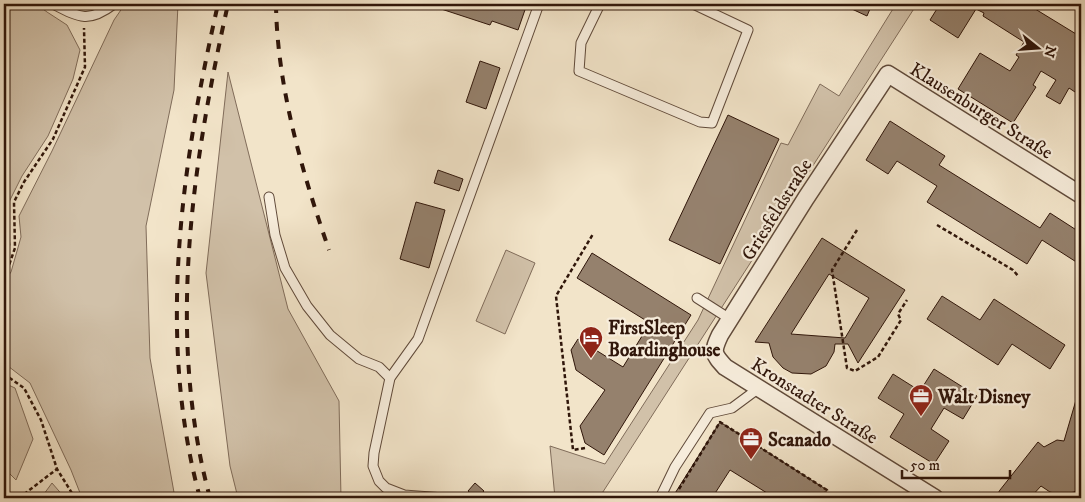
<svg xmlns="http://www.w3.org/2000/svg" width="1085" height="502" font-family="'IM FELL DW Pica',serif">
  <rect width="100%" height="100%" fill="#f2e4c9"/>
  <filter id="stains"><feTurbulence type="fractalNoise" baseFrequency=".004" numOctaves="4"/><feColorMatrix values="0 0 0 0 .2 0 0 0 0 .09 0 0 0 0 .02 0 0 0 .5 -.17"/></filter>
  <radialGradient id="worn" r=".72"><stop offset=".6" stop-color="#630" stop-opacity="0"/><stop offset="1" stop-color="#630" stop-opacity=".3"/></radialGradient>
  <g fill="#d1c1a9" stroke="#806c5a">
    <polygon points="4,4 36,4 47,12 67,25 80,50 73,79 48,136 22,176 5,210 10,245 4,256"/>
    <polygon points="125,4 178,4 174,90 146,226 150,358 175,498 82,498 71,470 30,383 4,363 4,282 11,272 21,237 19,216 52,151 114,20"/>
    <polygon points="896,4 917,4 599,498 555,498 550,446 605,464 698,320 781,143 788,145 820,84 839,96"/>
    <polygon points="228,72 288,309 339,401 341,498 238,498 230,466 206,273"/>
    <polygon points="506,250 535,263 505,334 476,321"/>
    <polygon points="4,383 15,388 33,439 16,480 4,468"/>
    <polygon points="52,483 65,498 41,498"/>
  </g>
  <g fill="#95816d" stroke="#30160a" fill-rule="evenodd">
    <polygon points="426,4 527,4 518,30 492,21 490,25"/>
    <polygon points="841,4 872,4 867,16"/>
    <polygon points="940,4 1027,4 1081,37 1081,96 1069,88 1060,104 1046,96 1056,80 1041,71 1033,85 1036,87 1013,123 958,89 980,53 1010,71 1019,57 1016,55 1024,42 983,16 984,13 976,9 958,38 930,20"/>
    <polygon points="480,61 500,68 486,109 466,102"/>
    <polygon points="728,115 779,139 720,264 669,240"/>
    <polygon points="890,121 945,156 939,165 1040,228 1050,213 1081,233 1081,265 1042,240 1027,264 927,202 937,186 897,161 888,174 866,160"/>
    <polygon points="438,170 463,179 459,191 434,183"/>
    <polygon points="416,202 445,210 429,268 400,259"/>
    <path d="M822,238L905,290L858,363L848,344H835L834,352L826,366L811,374L792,373L783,368L773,357L769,343L755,342ZM829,274L869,298L845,338L791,334Z"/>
    <polygon points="592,253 691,315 604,455 585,443 580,426 605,390 576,370 571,350 578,339 623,367 650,323 577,278"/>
    <polygon points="942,296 980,320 994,299 1065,345 1050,369 1012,344 998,365 927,319"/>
    <polygon points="934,369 977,396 963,419 944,408 931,429 949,441 934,464 890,437 904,414 878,398 893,374 920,391"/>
    <polygon points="1081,383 1080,486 1074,492 1062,495 1050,492 1041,486 1030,498 995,498 1000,490 1038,442 1044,447 1057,440 1064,441"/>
    <polygon points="720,422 827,490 822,498 775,498 730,470 712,498 672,498"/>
    <polygon points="475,483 484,491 478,498 476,498 468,491"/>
  </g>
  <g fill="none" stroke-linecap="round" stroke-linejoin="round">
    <g stroke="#604a3a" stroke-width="11">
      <g id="service">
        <path d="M53,4C80,18 89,23 114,4"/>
        <polyline points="600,4 581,43 579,71 700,122 712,123 748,30 693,4"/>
        <polyline points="269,197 275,235 285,268 307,306 330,335 359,359 379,367 390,378"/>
        <polyline points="697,298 730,319"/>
        <polyline points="444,498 404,495 386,488 379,481 373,466 374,453 390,378 418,339 539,4"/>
        <polyline points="660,498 675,467 710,413 732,408 759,388"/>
      </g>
    </g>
    <g stroke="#604a3a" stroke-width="19">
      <path id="minor" d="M935,498L725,367C713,354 712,352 720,335L806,198L888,74L1081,195"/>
    </g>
    <g stroke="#30160a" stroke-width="2.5" stroke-dasharray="4 2.5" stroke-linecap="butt">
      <polyline points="937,225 1013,270 1019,277"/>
      <polyline points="857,230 832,270 847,368 855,371 878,357 901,320 898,314 907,300"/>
      <polyline points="4,276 7,271 15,248 14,202 24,182 53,139 85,67 84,28"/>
      <polyline points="4,374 24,388 41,420 57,469 75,498"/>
      <polyline points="585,448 573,450 556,296 593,234"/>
      <polyline points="679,489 720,422 827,490 822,498"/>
      <polyline points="1066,494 1067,498"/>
      <polyline points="19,498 57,469"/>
    </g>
    <use href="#service" stroke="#f7eddc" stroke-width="9"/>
    <use href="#minor" stroke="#f7eddc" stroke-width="16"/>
    <g stroke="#30160a" stroke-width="4" stroke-dasharray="9 9" stroke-linecap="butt">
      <path d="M276,4C277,86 302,172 329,250"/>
      <path d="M200,498C156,337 182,163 218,4"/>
      <path d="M210,498C166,336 192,165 228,4"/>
    </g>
  </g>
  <defs>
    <g id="hotel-pin" transform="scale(1.25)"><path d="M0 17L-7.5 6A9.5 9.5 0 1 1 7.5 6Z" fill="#8f2418" stroke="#f7eddc"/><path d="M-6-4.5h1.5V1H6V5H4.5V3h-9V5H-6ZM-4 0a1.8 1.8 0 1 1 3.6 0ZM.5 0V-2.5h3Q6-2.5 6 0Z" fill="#fff"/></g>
    <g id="office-pin" transform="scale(1.25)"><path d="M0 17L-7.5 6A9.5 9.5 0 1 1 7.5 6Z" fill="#8f2418" stroke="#f7eddc"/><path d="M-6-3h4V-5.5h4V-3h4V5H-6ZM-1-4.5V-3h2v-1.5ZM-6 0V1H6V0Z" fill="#fff"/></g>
  </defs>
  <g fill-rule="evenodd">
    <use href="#hotel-pin" x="591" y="338"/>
    <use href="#office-pin" x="921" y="396"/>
    <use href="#office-pin" x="751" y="439"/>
  </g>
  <g text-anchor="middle" stroke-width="4.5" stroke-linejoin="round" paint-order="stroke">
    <g font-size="19" fill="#30160a" stroke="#f7eddc">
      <text transform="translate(982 110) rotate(32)" y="7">Klausenburger Straße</text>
      <text transform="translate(776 209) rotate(-58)" y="7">Griesfeldstraße</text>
      <text transform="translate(815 400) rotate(32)" y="7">Kronstadter Straße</text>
    </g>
    <g font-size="19" font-weight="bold" fill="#30160a" stroke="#f7eddc" text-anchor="start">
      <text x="608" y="334">FirstSleep<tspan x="608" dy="22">Boardinghouse</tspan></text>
      <text x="938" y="403">Walt Disney</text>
      <text x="768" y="446">Scanado</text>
    </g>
  </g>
  <rect width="1085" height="502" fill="none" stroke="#f2e4c9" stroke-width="20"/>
  <rect x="5" y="5" width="1075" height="492" fill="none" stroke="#30160a" stroke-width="2.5"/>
  <rect x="10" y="10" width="1065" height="482" fill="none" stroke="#30160a"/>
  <g transform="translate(1038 48) rotate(107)" stroke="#f7eddc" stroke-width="4" paint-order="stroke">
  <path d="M0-4L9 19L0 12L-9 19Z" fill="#30160a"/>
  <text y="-8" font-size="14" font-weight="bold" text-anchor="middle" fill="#30160a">N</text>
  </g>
  <path d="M902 470v8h108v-8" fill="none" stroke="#30160a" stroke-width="2.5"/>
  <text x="910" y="470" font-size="15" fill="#30160a" stroke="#f7eddc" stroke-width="4" paint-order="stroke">50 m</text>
  <rect width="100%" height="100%" filter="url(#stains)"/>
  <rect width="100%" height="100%" fill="url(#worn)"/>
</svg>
